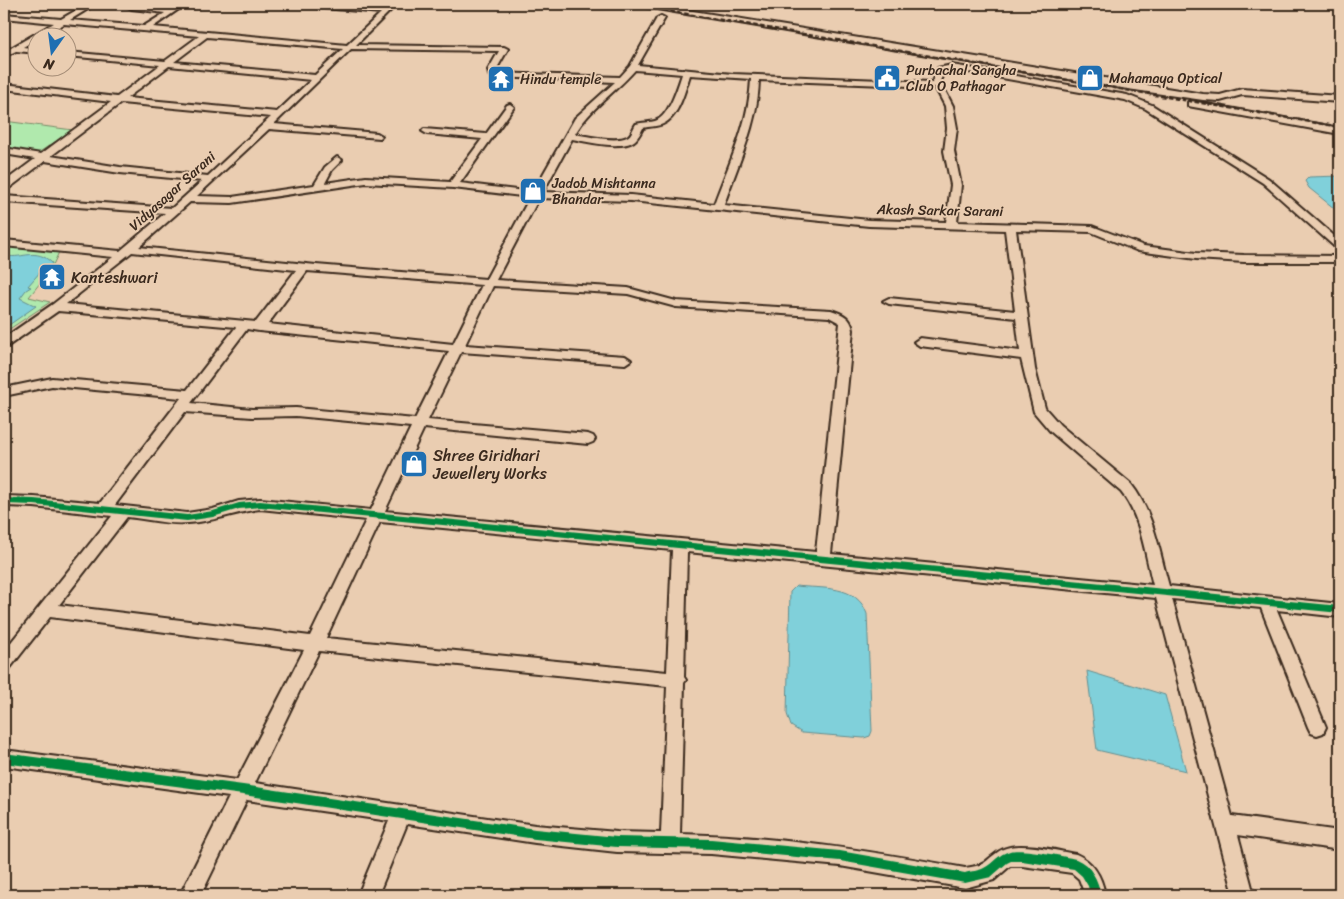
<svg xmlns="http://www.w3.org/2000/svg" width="1344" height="899" font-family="Sriracha,sans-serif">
  <rect width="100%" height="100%" fill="#eacdb1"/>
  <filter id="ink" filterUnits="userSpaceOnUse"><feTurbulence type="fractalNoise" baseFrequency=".02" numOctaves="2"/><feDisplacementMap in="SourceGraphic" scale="10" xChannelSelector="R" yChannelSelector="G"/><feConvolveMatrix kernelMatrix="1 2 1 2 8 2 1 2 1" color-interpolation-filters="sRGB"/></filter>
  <g filter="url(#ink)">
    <g fill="#b0e9ad" stroke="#768a66">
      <polygon points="4,121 73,130 38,153 4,148"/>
      <polygon points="4,246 60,250 51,269 29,297 50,302 5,332"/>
    </g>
    <g fill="#80d0da" stroke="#648e8f">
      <polygon points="1340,176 1340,213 1309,188 1305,181 1309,177"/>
      <path d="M4,252H9L7,256C23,259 36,247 52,263L49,269L41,271L28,286L31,287L26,290L20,298L36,306L9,325L4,324Z"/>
      <path d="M796,586C822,589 857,584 867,614L872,731L870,736L864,738L802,733L791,726L787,714L790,592Z"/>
      <polygon points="1087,671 1165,695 1186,771 1097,750"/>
    </g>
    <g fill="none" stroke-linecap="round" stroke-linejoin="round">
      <g stroke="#3b2a1e" stroke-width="4">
        <g id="street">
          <path d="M87,4H96L70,20L144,26L165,13L132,9L128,7L129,5L171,9L178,4H186L153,27L347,45L381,13L301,6L298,4H324L385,9L390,4H397L356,45L504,47L508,49L496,70L498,73L620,77L630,66L657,18L661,16L665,18L638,65L733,74L932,82L938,68L952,65L1127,95L1152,105L1269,179L1340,241V249L1336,248L1263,183L1146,109L1125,100L952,69L944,72L940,81L953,106L957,128L954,151L961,185L957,222L1092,226L1144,246L1196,253L1244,255L1340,256V262H1244L1196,259L1138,251L1091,232L1016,230L1035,369L1045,408L1060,425L1131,484C1154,513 1159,551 1169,586L1340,604V617L1277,610L1326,727L1323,733L1317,735L1311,733L1308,727L1261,608L1172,599L1232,816L1340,831V850L1238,835L1254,895H1234L1156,598L687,552L684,677L686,680L684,683L680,834C777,836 870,851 965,868C971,867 979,866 984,863C993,856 999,849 1010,847C1027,843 1058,851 1076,854C1094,862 1102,877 1105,895H1085L1079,879L1072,873L1022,866H1010L994,880L965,888L840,866L711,854L617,852L535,843L407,824L378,895H358L389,821L247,800L201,895H180L229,797L4,766V750L237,780L304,650L50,617L10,668L4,670V651L112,516L34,507L4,506V496L34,497L100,503L181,398L52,386L4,396V388L52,378L187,390L236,327L58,311L8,346L4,347V338L53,304L113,257L4,246V240L120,251L165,213L4,202V196L172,208L202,181L120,173L45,161L8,189L4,190V182L35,159L4,154V148L41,154L111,102L4,89V84L117,97L160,65L68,56V52L165,61L199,36L64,24L23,47L38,49V53L16,51L4,57V52L54,23L4,18V14L61,19ZM207,37L343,49L315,75L174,62ZM351,49L499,51L488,70L489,75L494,77L615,82L575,118L533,192L460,183L514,107L510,104L507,105L486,134L424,129L422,131L427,134L482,139L450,182L366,177L325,183L332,170L342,160L337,157L325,167L314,185L232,197L197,196L269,129L380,138L382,136L377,133L274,124ZM169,66L311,80L277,112L127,98ZM635,70L682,74C678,86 669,117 655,121C649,123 642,122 636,124C633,128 632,135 627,137C616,143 587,136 575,134C589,109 616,92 635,70ZM690,75L751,79C749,124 729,163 714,204L631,195L543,192L572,139C587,142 621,150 634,141C638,138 641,132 643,128C649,126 657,127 663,124C679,117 685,90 690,75ZM759,80L935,87L945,106L947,128L944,151L951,185L946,222L869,220L724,205C738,163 758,124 759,80ZM121,103L271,117L208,176L120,167L51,156ZM366,183L453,188L530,197L486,279L316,265L139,247L190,202L232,203ZM539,198L631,201L869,226L1005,230L1015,311L889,298L883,301L889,304L1016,318L1020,351L920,338L914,342L920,346L1021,359L1034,412L1050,431L1121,492C1141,517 1145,554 1153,585L831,554L853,330C851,317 843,314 831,310L676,301L628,288L496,280ZM132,252L296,270L256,322L66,304ZM307,271L482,285L453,344L268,324ZM493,286L628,294L676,307L829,317L840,323L816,552L385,511L424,428L588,444L593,442L595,439L593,436L588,434L428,420L461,352L625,364L631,360L625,356L465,345ZM247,329L259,331L449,351L415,419L296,408L252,409L191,403ZM185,412L252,417L296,416L411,427L371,510L260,499L239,501L213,509L187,513L115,505ZM260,509L366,520L310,636L59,605L127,517C147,519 169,525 188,523C213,522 236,512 260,509ZM380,522L672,550L667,672L326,638ZM319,651L667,686L661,833L617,832L535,825L255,783Z"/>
          <polygon points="635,4 650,4 1203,94 1220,95 1242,89 1340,96 1340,102 1242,95 1220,101 1203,100 1121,88 639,6"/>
          <polygon points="1191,101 1340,128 1340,134 1188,106 1188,102"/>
        </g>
      </g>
      <use href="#street" fill="#eacdb1" fill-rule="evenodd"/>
      <polyline stroke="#3b2a1e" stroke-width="2.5" stroke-dasharray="4.5 2.5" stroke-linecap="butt" points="629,4 1340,127"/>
      <g stroke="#eacdb1" stroke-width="3">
        <g id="cycleway">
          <polygon points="4,498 34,499 187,515 213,511 239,503 260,501 1340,606 1340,613 260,507 239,509 213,517 187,521 34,505 4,504"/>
          <path d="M4,753L243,785L535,829L617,837L711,839L840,851L965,873C971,871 979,871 984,868C994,863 998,854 1010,851C1023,848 1061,856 1076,859C1091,865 1098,880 1101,895H1090L1088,886L1082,876L1074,869L1022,861H1011L1007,863L991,877L965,883L840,861L711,849L617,847L535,839L243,795L4,763Z"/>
        </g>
      </g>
      <use href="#cycleway" fill="#00873e" fill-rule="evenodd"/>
    </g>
  </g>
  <defs>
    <g id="civic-square" transform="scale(1.4375)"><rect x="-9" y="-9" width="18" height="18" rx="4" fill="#1f6fb2" stroke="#eacdb1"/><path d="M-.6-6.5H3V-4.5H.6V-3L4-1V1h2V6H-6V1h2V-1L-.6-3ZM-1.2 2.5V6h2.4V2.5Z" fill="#fff"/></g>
    <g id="shop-square" transform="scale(1.4375)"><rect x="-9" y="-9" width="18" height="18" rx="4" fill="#1f6fb2" stroke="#eacdb1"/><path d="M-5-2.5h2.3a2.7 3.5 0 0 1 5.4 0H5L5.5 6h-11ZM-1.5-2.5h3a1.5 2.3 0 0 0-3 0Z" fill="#fff"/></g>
    <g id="temple-square" transform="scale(1.4375)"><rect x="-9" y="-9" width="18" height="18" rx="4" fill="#1f6fb2" stroke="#eacdb1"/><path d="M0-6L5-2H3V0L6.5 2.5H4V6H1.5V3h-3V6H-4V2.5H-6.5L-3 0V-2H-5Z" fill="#fff"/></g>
  </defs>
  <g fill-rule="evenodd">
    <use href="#civic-square" x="887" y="78"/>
    <use href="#shop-square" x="1090" y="78"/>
    <use href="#temple-square" x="501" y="79"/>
    <use href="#shop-square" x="533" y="191"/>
    <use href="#temple-square" x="52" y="277"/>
    <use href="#shop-square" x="414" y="464"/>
  </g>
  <g text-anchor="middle" stroke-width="4" stroke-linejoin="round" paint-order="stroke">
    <g font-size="14" fill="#3b2a1e" stroke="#eacdb1" text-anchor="start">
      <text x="906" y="75">Purbachal Sangha<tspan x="906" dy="16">Club O Pathagar</tspan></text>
      <text x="1109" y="83">Mahamaya Optical</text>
      <text x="520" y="84">Hindu temple</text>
      <text x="552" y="188">Jadob Mishtanna<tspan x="552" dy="16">Bhandar</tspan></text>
    </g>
    <g font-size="14" fill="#3b2a1e" stroke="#eacdb1">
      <text transform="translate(172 191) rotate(-42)" y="5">Vidyasagar Sarani</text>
      <text transform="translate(940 210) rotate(1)" y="5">Akash Sarkar Sarani</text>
    </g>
    <g font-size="16" fill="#3b2a1e" stroke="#eacdb1" text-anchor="start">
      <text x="71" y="283">Kanteshwari</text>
      <text x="433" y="461">Shree Giridhari<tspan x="433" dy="18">Jewellery Works</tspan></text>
    </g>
  </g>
  <rect width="1344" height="899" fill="none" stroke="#eacdb1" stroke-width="20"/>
  <rect x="10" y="10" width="1324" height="879" fill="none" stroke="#3b2a1e" stroke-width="2" filter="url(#ink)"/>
  <g transform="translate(52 52) rotate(194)"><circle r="24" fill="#eacdb1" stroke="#a48c76"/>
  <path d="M0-4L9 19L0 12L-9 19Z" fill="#1f6fb2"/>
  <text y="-8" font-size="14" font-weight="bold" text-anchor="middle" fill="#3b2a1e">N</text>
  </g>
</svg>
